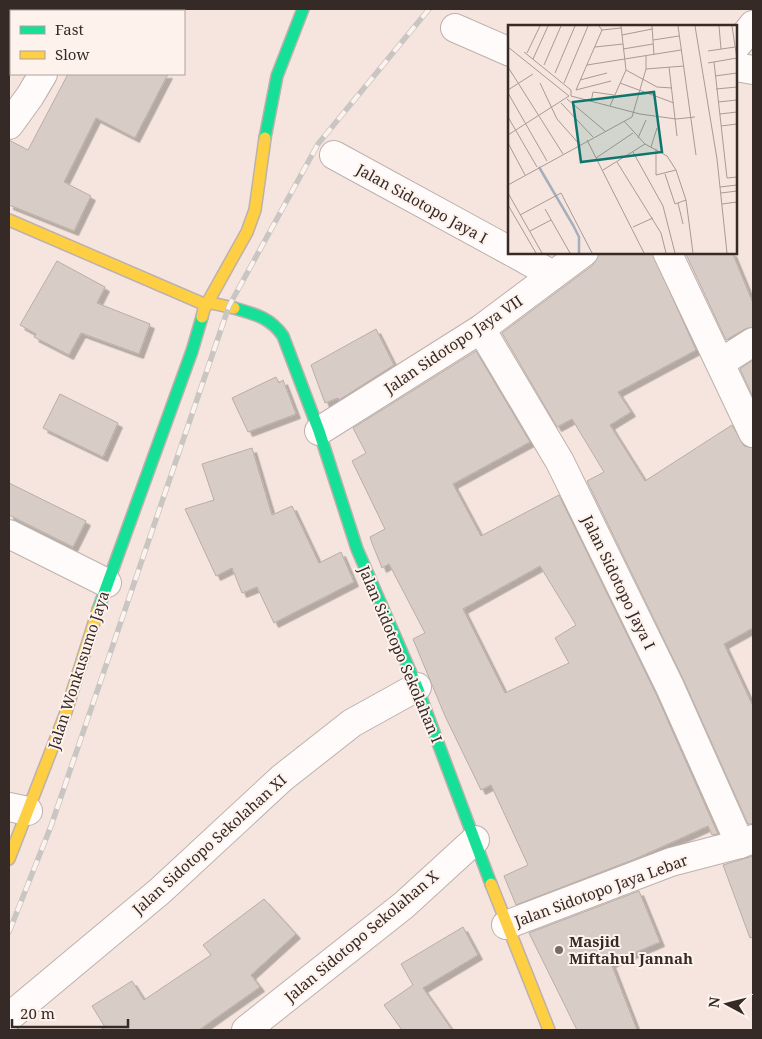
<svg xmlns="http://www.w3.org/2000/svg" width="762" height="1039" font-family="'Noto Serif',serif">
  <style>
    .building { fill: #d8ccc7; stroke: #b9ada8; fill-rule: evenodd; filter: url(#shadow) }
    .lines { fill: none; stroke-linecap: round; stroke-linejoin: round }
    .street-casing { stroke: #bdb1ac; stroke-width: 30 }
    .fast-casing { stroke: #bdb1ac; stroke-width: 14 }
    .slow-casing { stroke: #bdb1ac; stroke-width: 14 }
    .street { stroke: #fefbfa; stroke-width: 28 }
    .fast { stroke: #16e098; stroke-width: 11 }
    .slow { stroke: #ffcf43; stroke-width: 11 }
    .rail-casing { stroke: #c9c5c3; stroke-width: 5.5 }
    .rail { stroke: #fef2ed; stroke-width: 4; stroke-dasharray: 11; stroke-linecap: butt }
    .poi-dot { fill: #786b66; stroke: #fef2ed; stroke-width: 2 }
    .labels { text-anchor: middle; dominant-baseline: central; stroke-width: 4; stroke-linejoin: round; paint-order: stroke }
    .street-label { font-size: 15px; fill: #352a26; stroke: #fef2ed }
    .poi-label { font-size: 15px; font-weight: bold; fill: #352a26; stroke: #fef2ed; text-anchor: start }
    .inset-river { fill: none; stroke: #a4aebc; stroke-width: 2.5 }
    .inset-road { fill: none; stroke: #a89a94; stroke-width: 1 }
    .view { fill: #0f766e; fill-opacity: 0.15; stroke: #0f766e; stroke-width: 2.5 }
    .inset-edge { fill: none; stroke: #352a26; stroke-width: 2.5 }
  </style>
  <defs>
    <filter id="shadow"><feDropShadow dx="4.5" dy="4.5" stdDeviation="0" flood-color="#0004"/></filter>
  </defs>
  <rect width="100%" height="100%" fill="#f5e5de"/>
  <g class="building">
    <polygon points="68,74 168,74 135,138 96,118 64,182 91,196 74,231 9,205 9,140 28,150"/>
    <polygon points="599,252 652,252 696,350 618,392 631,412 610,425 645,481 732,425 744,446 753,448 753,628 724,644 753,706 753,824 748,824 684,681 587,481 604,472 572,419 557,427 502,333 593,265"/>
    <polygon points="685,252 732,252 753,303 753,327 745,329 726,340"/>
    <polygon points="57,261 105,287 97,303 150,324 139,354 81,333 69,355 34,337 36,334 20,325"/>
    <polygon points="376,329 394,365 339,400 338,398 325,403 311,365"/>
    <path d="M476,351L530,442L453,484L481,536L559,495L656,694L718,834L712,835L708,826L635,859L516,905L504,876L528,865L491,785L481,790L445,716L413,639L425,633L389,564L382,568L372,543L370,537L385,529L352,461L366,453L353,428ZM540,566L576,625L555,638L569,663L505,693L463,609Z"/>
    <polygon points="753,360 753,397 740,369"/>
    <polygon points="276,377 279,383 283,380 296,414 248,432 232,398"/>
    <polygon points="60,394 118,423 103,457 43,428"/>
    <polygon points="252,448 272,515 292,506 319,563 341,552 354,582 274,623 257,587 242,593 232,568 216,576 185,509 214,500 202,464"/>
    <polygon points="9,483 86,521 73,547 9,515"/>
    <polygon points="753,856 753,937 750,938 723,865"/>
    <polygon points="639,891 660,942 611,963 637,1030 577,1030 529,933"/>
    <polygon points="264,899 296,934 251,975 260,987 199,1030 100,1030 105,1027 92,1006 132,981 144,1000 211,955 203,945"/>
    <polygon points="463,927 478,955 423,988 452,1030 402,1030 384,1005 413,985 401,964"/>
  </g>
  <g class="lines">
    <g class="street-casing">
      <g id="street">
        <polyline points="77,11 79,9"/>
        <polyline points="455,28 510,52"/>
        <polyline points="736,46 753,25"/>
        <polyline points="736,67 753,70"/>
        <polyline points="9,125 30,96 43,74"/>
        <polyline points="334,155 510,251"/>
        <polyline points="512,252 553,275"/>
        <polyline points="667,252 753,433"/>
        <polyline points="481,329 560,462 670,687 740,844"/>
        <polyline points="720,363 753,342"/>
        <polyline points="319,431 481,329 584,252"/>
        <polyline points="9,534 107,583"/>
        <polyline points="9,807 28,811"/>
        <polyline points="506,925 671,862 740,844 753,839"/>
        <polyline points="9,1017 160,891 282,778 352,723 417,687"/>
        <polyline points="246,1030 404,905 475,840"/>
      </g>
    </g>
    <g class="fast-casing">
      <g id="fast">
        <polyline points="265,138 277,76 303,9"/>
        <path d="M234,308C255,314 271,318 283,336L319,431L357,549L417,687L491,884"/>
        <polyline points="98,610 192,351 202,317"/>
      </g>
    </g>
    <g class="slow-casing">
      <g id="slow">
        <polyline points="9,220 206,305 211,303 234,308"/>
        <polyline points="202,317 204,309 247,232 255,210 265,138"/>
        <polyline points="9,859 65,715 98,610"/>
        <polyline points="491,884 549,1030"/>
      </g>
    </g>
    <use href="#street" class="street"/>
    <use href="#fast" class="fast"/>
    <use href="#slow" class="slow"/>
    <g class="rail-casing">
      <polyline id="rail" points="9,932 51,826 229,306 318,144 429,9"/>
    </g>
    <use href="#rail" class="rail"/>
  </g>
  <circle class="poi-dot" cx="559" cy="950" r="5"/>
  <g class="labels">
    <g class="street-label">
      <text transform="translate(422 203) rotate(29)">Jalan Sidotopo Jaya I</text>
      <text transform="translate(453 344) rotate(-34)">Jalan Sidotopo Jaya VII</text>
      <text transform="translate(619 582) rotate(64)">Jalan Sidotopo Jaya I</text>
      <text transform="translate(401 654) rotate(67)">Jalan Sidotopo Sekolahan I</text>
      <text transform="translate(78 670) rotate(-72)">Jalan Wonkusumo Jaya</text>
      <text transform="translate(209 844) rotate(-42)">Jalan Sidotopo Sekolahan XI</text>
      <text transform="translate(601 890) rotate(-20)">Jalan Sidotopo Jaya Lebar</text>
      <text transform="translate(361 936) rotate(-40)">Jalan Sidotopo Sekolahan X</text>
    </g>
    <g class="poi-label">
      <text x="569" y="941">Masjid<tspan x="569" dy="17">Miftahul Jannah</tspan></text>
    </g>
  </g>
  <g transform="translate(508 25)">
    <rect width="229" height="229" fill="#f5e5de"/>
    <path class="inset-river" d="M31,142L65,200L71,212V228"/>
    <path class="inset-road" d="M91,1L94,5L68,65L103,56M144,1L146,30M170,1L188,130M187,1L209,134L219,228M211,1L213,24M224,1L229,34M94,5L113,3M114,10L144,4M145,15L171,11M0,22L61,71L0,110M87,22L115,19M115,24L145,19M200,26L227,22M16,27L63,65M19,28L32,1M25,34L40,1M206,37L219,153L229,152M200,38L229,33M36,40L53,1M79,40L173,25M0,42L55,129M161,42L169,111M138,44L176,41M118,45L149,62L164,63M47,48L67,1M207,51L229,48M72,55L99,48M32,58L49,94L72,120M56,58L80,1M112,58L166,78M208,64L229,62M0,65L25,49M63,65V71L132,89L168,94L187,92M0,68L39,136M59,74L97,106M83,77L85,67L106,70M210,77L229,75M53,78L85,112M102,81L118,45L113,1M212,89L229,87M0,92L29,142M116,96L137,119L159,131L168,145L178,175L185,228M213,101L229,99M130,113L138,95M79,115L136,228M0,118L17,150M143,122L149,103M148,124V150L168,145M125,127L155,181L167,228M88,133L125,108M109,137L153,208L158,228M95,145L137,119M157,149L167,179L178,175M0,160L124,92L138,44V31M212,162L229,160M0,168L34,228M213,168L229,166M170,178L175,199M214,179L229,177M0,180L28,228M37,184L62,228M12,190L53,168L84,228M125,202L145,193M22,206L43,195"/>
    <path class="view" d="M146,67L154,127L73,137L65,77Z"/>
    <rect width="229" height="229" class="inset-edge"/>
  </g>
  <rect width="762" height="1039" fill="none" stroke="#352a26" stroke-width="20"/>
  <rect x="10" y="10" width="175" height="65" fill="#fef2ed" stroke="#aea29d"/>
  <rect x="20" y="26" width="25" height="8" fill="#16e098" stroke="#aea29d"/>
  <text x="55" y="35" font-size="15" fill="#352a26">Fast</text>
  <rect x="20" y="51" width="25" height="8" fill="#ffcf43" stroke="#aea29d"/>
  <text x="55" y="60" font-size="15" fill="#352a26">Slow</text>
  <g transform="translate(727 1004) rotate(277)" stroke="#fef2ed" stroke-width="4" paint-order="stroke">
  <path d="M0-4L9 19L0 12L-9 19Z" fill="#352a26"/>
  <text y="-8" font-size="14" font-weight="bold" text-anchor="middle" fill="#352a26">N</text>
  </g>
  <path d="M12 1019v8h116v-8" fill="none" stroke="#352a26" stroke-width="2.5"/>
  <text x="20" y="1019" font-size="15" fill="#352a26" stroke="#fef2ed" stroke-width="4" paint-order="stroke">20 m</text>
</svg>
